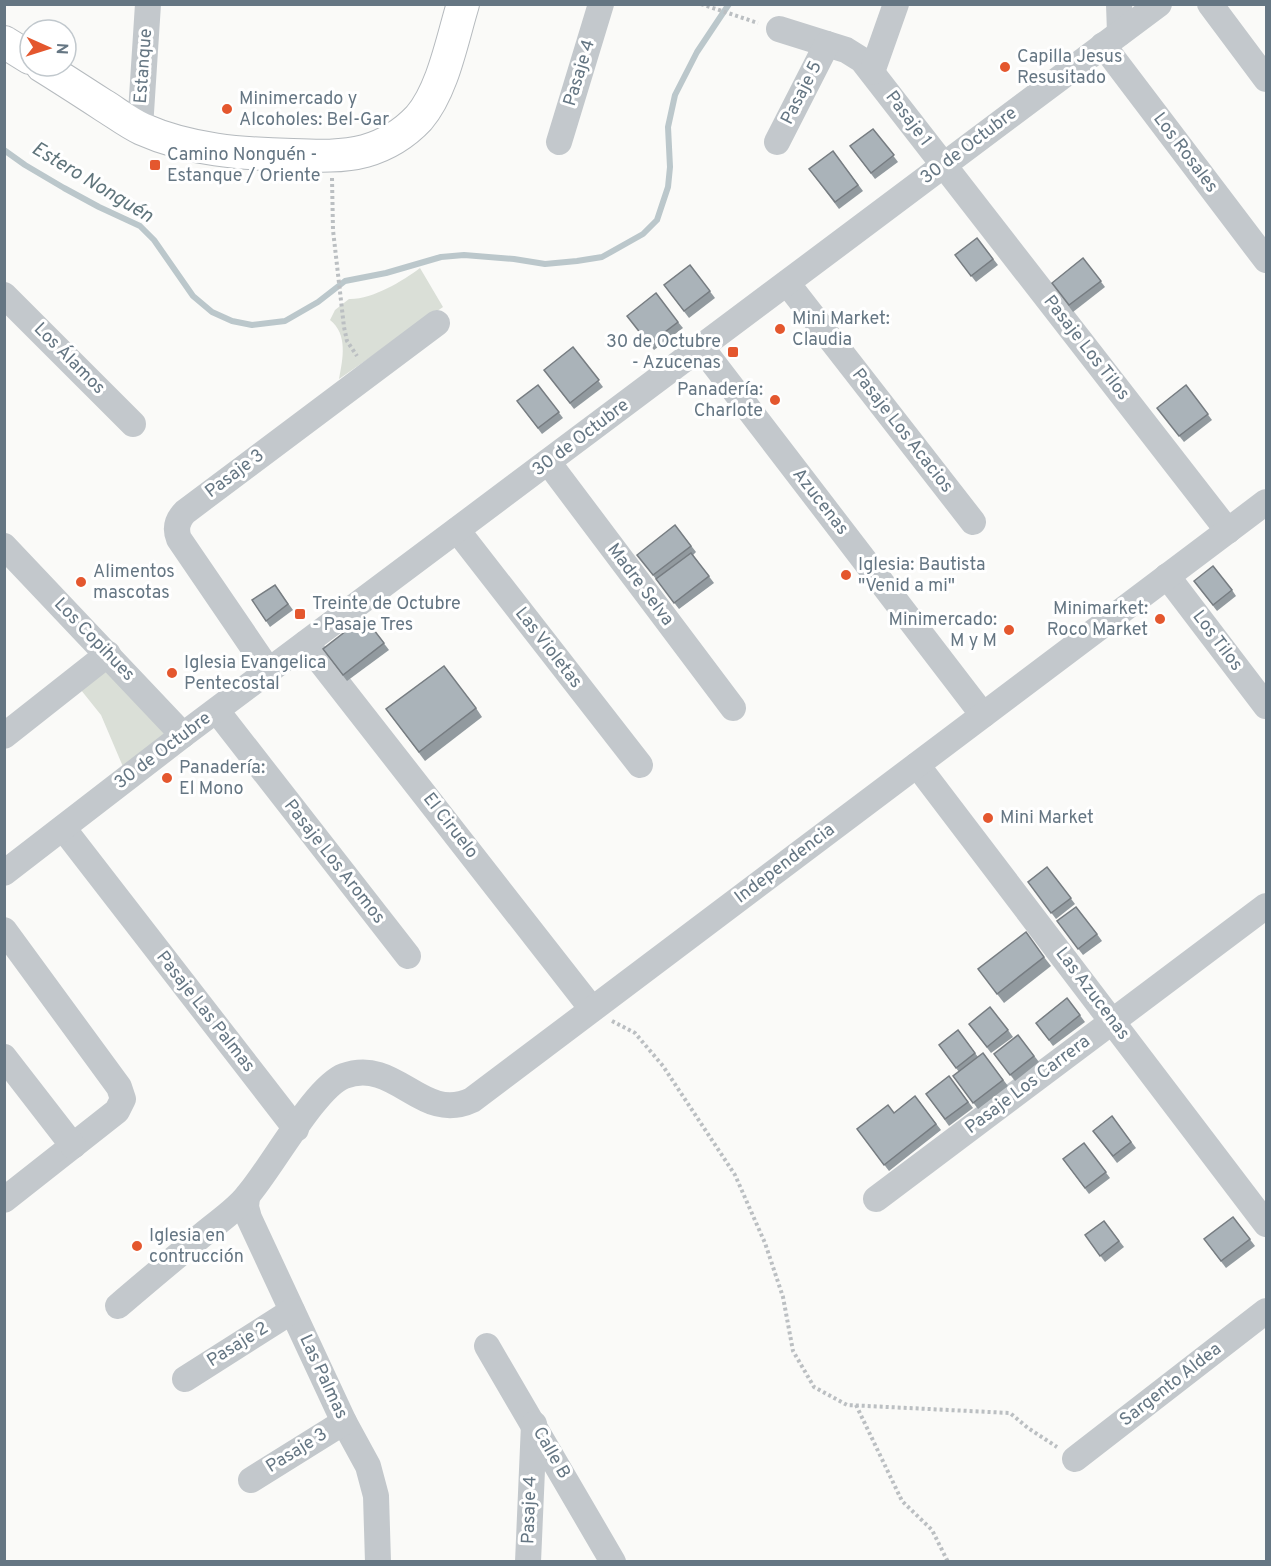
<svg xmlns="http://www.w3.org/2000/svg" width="1271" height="1566" font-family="Overpass,sans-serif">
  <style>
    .green { fill: #dadfd7 }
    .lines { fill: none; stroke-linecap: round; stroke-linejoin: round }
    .stream { stroke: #bbc7cb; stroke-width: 6 }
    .major-casing { stroke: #b5babe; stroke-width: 34 }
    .path { stroke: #bbbfc2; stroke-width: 4; stroke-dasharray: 3 3; stroke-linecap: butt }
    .minor { stroke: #c3c8cc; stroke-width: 26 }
    .major { stroke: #fff; stroke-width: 32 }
    .wall { fill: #929a9f }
    .building { fill: #aab3b9; stroke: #777d82; stroke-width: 1.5 }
    .poi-dot { fill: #e4572e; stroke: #fff; stroke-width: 2 }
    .labels { text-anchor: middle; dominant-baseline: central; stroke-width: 6; stroke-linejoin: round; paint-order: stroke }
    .poi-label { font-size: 18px; fill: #657683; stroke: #fff; text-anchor: start }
    .street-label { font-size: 18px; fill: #657683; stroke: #fff }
    .water-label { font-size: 20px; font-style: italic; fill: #60757c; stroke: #fff }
  </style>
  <rect width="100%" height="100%" fill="#fafaf8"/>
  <g class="green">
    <path d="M420,268L443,307L339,379C343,359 348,334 330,320L335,310L349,299C371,300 403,281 420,268Z"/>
    <polygon points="108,661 179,734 124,769 101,715 81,690"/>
  </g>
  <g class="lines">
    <polyline class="stream" points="4,150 25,165 64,188 99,207 140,226 154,240 193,296 212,312 232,321 252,325 285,321 318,302 345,281 386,273 441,257 464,255 514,259 545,264 577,261 602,257 643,234 657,220 668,187 670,167 668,127 675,95 697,52 729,4"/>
    <g class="major-casing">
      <g id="major">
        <polyline points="4,42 30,58"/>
        <path d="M42,66C63,79 83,92 103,105C116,113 129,123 142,129C189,150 242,154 293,155C317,156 343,157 365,151C386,145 404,134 419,118C443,90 452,40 463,4"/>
      </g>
    </g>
    <g class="path">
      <polyline points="701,4 758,23"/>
      <polyline points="332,178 333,230 344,327 347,341 357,356"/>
      <polyline points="612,1021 635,1033 663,1066 735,1175 765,1243 783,1297 793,1351 814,1387 847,1405 1010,1413 1028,1428 1057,1447"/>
      <polyline points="856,1405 902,1501 932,1530 948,1562"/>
    </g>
    <g class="minor">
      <polyline points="1119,4 1120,33"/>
      <polyline points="1210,4 1266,79"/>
      <polyline points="779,29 846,50 862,60 1228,531"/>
      <polyline points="1103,45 1266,260"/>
      <polyline points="872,72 896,4"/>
      <polyline points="140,128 148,4"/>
      <polyline points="559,142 601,4"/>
      <polyline points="777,142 827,44"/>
      <polyline points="787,283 973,522"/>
      <polyline points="4,295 133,424"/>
      <polyline points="701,347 983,715"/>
      <polyline points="548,462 733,708"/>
      <polyline points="457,530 640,765"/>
      <polyline points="4,546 183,735"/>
      <polyline points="1167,576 1266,706"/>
      <polyline points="306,643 592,1009"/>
      <path d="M269,671L179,539C175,529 177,520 185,512L437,323"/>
      <polyline points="217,711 408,956"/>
      <polyline points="4,736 108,654"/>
      <polyline points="917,765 1266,1224"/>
      <polyline points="63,828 296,1129"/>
      <polyline points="4,873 183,735 1159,4"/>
      <polyline points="4,930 119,1087 123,1099 117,1111 4,1200"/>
      <polyline points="4,1057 73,1146"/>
      <polyline points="247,1197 246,1207 249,1218 344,1422 368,1466 376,1496 378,1562"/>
      <polyline points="876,1199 1266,906"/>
      <path d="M118,1306C147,1281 176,1257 206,1232C219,1221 236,1210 247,1196C271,1169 315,1087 344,1076C397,1057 421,1124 472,1100L1266,502"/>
      <polyline points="487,1346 613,1562"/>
      <polyline points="185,1379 292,1311"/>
      <polyline points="1075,1459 1266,1311"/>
      <polyline points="251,1480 344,1422"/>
      <polyline points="528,1562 534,1424"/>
    </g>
    <use href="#major" class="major"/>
  </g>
  <g class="wall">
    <polygon points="873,129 898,162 875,179 850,146"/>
    <polygon points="833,151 863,191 839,209 809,169"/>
    <polygon points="977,238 998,265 976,282 955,255"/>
    <polygon points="1083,258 1105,287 1073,312 1052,283"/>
    <polygon points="690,265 715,298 689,318 664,285"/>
    <polygon points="627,316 678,322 683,328 654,350"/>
    <polygon points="573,347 603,387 574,409 544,370"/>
    <polygon points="538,385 563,418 542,434 517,401"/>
    <polygon points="1186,385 1212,420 1184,442 1157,408"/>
    <polygon points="675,525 696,552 693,555 714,583 679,609 642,561"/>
    <polygon points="1194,581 1232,590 1236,596 1217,611"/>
    <polygon points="275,585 293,610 270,627 252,600"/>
    <polygon points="364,617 389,650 347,681 323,649"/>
    <polygon points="476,708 482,717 425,761 386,709"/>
    <polygon points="1047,867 1075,904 1056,919 1028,882"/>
    <polygon points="1057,921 1097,934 1102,941 1083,955"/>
    <polygon points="1044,957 1051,966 1004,1003 978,969"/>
    <polygon points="1067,998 1085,1022 1053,1046 1036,1023"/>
    <polygon points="969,1024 1008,1030 1013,1037 991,1053"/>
    <polygon points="958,1030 978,1057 983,1053 1008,1086 978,1109 953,1076 959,1072 939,1045"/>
    <polygon points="1018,1035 1039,1062 1015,1081 994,1054"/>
    <polygon points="949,1076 973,1108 949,1126 926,1094"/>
    <polygon points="915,1096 941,1130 889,1171 857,1129 894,1113"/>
    <polygon points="1112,1116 1136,1148 1117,1163 1093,1131"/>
    <polygon points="1084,1143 1110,1178 1089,1194 1063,1159"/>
    <polygon points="1233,1217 1255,1246 1226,1268 1204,1239"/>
    <polygon points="1104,1221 1124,1247 1105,1262 1085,1235"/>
  </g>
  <g class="building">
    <polygon points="873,129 894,155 871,173 850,146"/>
    <polygon points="833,151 858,185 835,202 809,169"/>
    <polygon points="977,238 993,259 971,276 955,255"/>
    <polygon points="1083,258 1101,281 1069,305 1052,283"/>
    <polygon points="690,265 710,291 684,311 664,285"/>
    <polygon points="656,293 678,322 649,344 627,316"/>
    <polygon points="573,347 599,380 570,403 544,370"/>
    <polygon points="538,385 559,412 538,428 517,401"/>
    <polygon points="1186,385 1208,414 1179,436 1157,408"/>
    <polygon points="675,525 691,546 653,575 637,555"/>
    <polygon points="691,553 709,576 674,603 656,579"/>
    <polygon points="1213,566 1232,590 1213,605 1194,581"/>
    <polygon points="275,585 288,604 266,621 252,600"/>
    <polygon points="364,617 384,643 343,675 323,649"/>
    <polygon points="444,666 476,708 419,752 386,709"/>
    <polygon points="1047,867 1071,898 1051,913 1028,882"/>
    <polygon points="1076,907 1097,934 1078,949 1057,921"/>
    <polygon points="1026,932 1044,957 997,994 978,969"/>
    <polygon points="1067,998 1080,1015 1049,1040 1036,1023"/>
    <polygon points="990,1007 1008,1030 987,1047 969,1024"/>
    <polygon points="958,1030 975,1053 956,1068 939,1045"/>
    <polygon points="1018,1035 1034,1056 1010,1075 994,1054"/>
    <polygon points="983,1053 1003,1080 973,1103 953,1076"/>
    <polygon points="949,1076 968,1102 945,1119 926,1094"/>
    <polygon points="915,1096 936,1124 884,1165 857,1129 888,1105 894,1113"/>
    <polygon points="1112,1116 1131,1142 1113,1156 1093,1131"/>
    <polygon points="1084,1143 1106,1172 1085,1188 1063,1159"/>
    <polygon points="1233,1217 1250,1239 1221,1261 1204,1239"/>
    <polygon points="1104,1221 1119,1241 1100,1256 1085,1235"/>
  </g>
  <g class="poi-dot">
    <circle cx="1005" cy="67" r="6"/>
    <circle cx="227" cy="109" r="6"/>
    <rect x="149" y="159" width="12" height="12" rx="3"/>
    <circle cx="780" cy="329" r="6"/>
    <rect x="727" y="346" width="12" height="12" rx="3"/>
    <circle cx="775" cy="400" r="6"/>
    <circle cx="846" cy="575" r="6"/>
    <circle cx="81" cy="582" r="6"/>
    <rect x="294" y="608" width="12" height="12" rx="3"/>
    <circle cx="1160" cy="619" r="6"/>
    <circle cx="1009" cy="630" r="6"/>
    <circle cx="172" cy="673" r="6"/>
    <circle cx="167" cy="778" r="6"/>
    <circle cx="988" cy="818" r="6"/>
    <circle cx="137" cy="1246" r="6"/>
  </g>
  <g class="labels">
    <g class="poi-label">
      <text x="1017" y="57">Capilla Jesus<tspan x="1017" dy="21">Resusitado</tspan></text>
      <text x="239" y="99">Minimercado y<tspan x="239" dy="21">Alcoholes: Bel-Gar</tspan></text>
      <text x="167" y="155">Camino Nonguén -<tspan x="167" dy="21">Estanque / Oriente</tspan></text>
      <text x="792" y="319">Mini Market:<tspan x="792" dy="21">Claudia</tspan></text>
      <text x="721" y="342" text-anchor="end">30 de Octubre<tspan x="721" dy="21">- Azucenas</tspan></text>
      <text x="763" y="390" text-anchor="end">Panadería:<tspan x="763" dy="21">Charlote</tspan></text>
      <text x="858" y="565">Iglesia: Bautista<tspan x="858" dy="21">"Venid a mi"</tspan></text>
      <text x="93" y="572">Alimentos<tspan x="93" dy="21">mascotas</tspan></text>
      <text x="312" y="604">Treinte de Octubre<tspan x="312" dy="21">- Pasaje Tres</tspan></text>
      <text x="1148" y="609" text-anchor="end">Minimarket:<tspan x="1148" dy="21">Roco Market</tspan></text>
      <text x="997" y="620" text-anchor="end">Minimercado:<tspan x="997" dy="21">M y M</tspan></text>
      <text x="184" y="663">Iglesia Evangelica<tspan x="184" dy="21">Pentecostal</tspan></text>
      <text x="179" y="768">Panadería:<tspan x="179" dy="21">El Mono</tspan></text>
      <text x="1000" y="818">Mini Market</text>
      <text x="149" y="1236">Iglesia en<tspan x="149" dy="21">contrucción</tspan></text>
    </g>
    <g class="street-label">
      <text transform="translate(144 66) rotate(-86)">Estanque</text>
      <text transform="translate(580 73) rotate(-73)">Pasaje 4</text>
      <text transform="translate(802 93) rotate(-63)">Pasaje 5</text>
      <text transform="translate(908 119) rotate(53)">Pasaje 1</text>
      <text transform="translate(969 146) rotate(-37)">30 de Octubre</text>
      <text transform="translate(1185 153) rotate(53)">Los Rosales</text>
      <text transform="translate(1086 348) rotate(52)">Pasaje Los Tilos</text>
      <text transform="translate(69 359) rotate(45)">Los Álamos</text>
      <text transform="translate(902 431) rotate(52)">Pasaje Los Acacios</text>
      <text transform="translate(581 438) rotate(-37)">30 de Octubre</text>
      <text transform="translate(235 474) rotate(-37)">Pasaje 3</text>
      <text transform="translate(820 502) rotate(52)">Azucenas</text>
      <text transform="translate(640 585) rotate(53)">Madre Selva</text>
      <text transform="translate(94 640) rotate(46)">Los Copihues</text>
      <text transform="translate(1217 641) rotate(53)">Los Tilos</text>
      <text transform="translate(548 648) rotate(52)">Las Violetas</text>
      <text transform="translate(163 751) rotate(-37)">30 de Octubre</text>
      <text transform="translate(450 826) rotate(52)">El Ciruelo</text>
      <text transform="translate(334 862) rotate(52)">Pasaje Los Aromos</text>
      <text transform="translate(785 864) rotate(-37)">Independencia</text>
      <text transform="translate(1092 994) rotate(53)">Las Azucenas</text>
      <text transform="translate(205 1012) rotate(52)">Pasaje Las Palmas</text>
      <text transform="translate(1028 1085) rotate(-37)">Pasaje Los Carrera</text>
      <text transform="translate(238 1345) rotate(-32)">Pasaje 2</text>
      <text transform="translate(323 1377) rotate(65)">Las Palmas</text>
      <text transform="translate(1171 1385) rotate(-38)">Sargento Aldea</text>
      <text transform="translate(297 1451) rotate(-32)">Pasaje 3</text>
      <text transform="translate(551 1453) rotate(60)">Calle B</text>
      <text transform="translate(530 1510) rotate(-88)">Pasaje 4</text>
    </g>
    <g class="water-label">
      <text transform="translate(92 183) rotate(31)">Estero Nonguén</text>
    </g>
  </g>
  <rect width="1271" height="1566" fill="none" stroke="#657683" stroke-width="12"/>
  <g transform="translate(48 48) rotate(93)"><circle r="28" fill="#ffffff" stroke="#c1c8cd" stroke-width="1.5"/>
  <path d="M0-4.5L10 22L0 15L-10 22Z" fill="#e4572e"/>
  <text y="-9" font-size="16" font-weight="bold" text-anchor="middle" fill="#657683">N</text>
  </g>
</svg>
